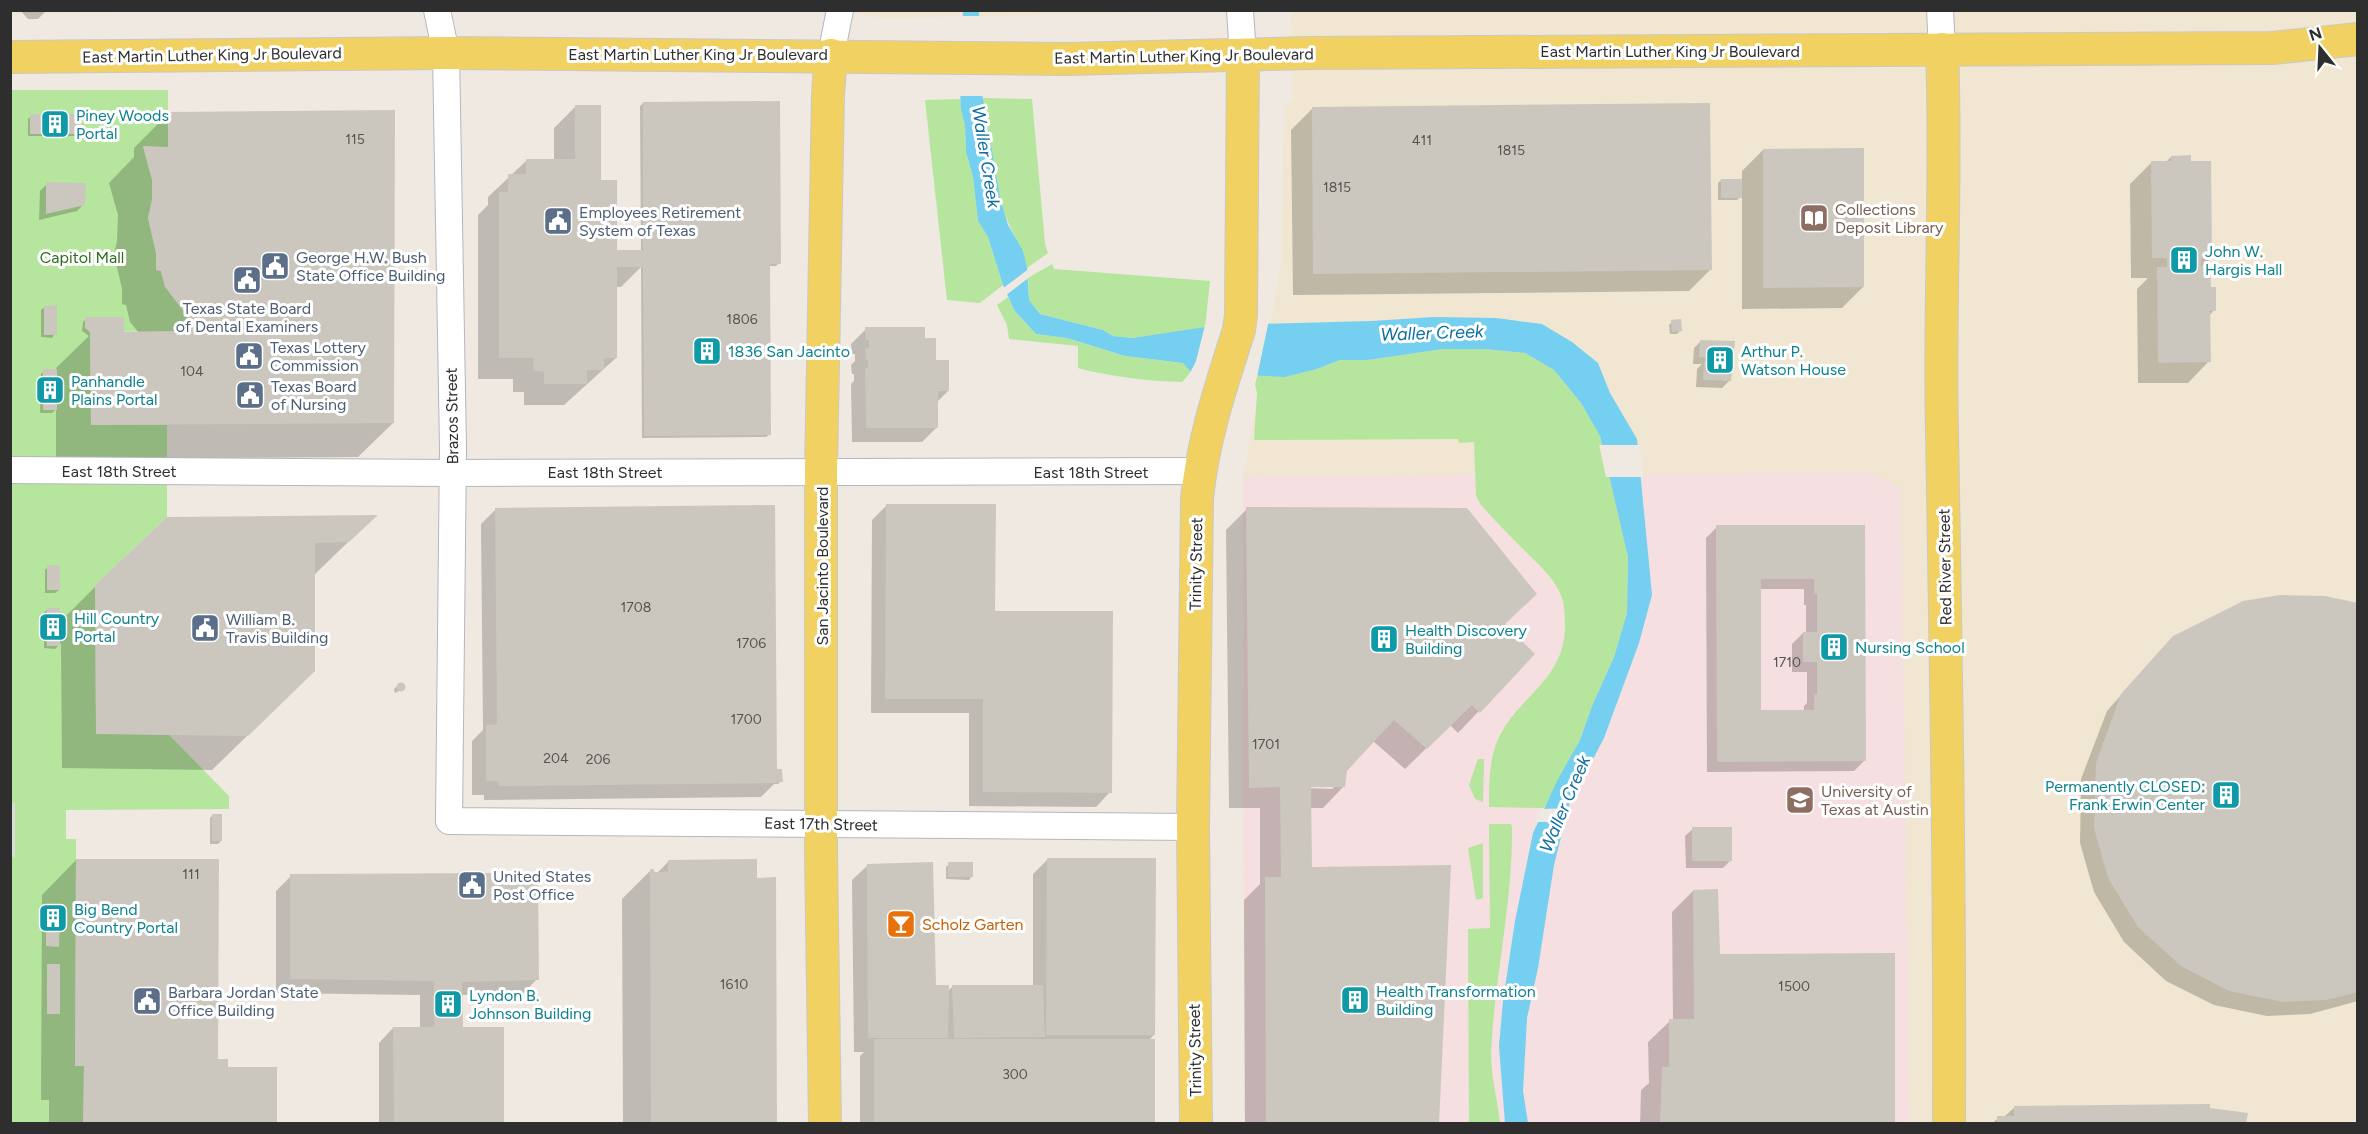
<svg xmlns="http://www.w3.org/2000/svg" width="2368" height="1134" font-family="Figtree,sans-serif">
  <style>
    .education { fill: #f0e6d1 }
    .medical { fill: #f5dfe0 }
    .green { fill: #b6e59e }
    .plaza { fill: #dfdcd8 }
    .water { fill: #75cff0 }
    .pier { fill: #efe9e1 }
    .shadow { fill: #0003; fill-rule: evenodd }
    .building { fill: #cbc7bf; fill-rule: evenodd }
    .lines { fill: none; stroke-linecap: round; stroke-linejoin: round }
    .minor-casing { stroke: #b4b7c1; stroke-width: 28 }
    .major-casing { stroke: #c9c9c9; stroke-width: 34 }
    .minor { stroke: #fff; stroke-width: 26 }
    .major { stroke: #f2d163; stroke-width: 32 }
    .labels { text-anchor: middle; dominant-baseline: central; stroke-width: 6; stroke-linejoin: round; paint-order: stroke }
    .number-label { font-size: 14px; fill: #555452 }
    .street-label { font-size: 16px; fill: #2e2e2e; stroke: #fff }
    .culture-label { font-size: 16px; fill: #0d838f; stroke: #fff; text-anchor: start }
    .education-label { font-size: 16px; fill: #785e54; stroke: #fff; text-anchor: start }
    .service-label { font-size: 16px; fill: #4e5e75; stroke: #fff; text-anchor: start }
    .park-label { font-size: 16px; fill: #2c6e1b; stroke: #fff }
    .food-label { font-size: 16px; fill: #c56008; stroke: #fff; text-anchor: start }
    .water-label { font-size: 18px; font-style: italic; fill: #0d6fa3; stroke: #fff }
  </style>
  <rect width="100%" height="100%" fill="#efe9e1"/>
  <g class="education">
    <polygon points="11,10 209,10 209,11 11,14"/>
    <polygon points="832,11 1223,11 885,18"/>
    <polygon points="1291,11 2357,11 2357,1123 1244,1124 1243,477 1281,265 1284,106 1293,101"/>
  </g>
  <polygon class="medical" points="1869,472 1901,489 1909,1123 1244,1123 1243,477"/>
  <g class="green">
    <path d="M11,90H168V147H143L152,180L153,195L148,218L156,253V270L161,271C165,299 190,308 192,331L90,332L91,425H167V517L95,585L96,733L169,735L229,796V809L66,810V839H76L75,1065L84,1066L83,1123L11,1124Z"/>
    <path d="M982,98L1032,99L1045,244L1048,253L1027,268C1020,243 1006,223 1000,199C992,166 988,131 982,98Z"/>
    <polygon points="960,99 965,125 966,152 973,177 978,221 988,237 1003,285 980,303 947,300 925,100"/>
    <polygon points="1052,264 1054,269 1210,281 1205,328 1132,338 1113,336 1103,330 1040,314 1029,300 1028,278"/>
    <path d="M1008,297L1014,310L1036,334L1067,338L1125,356L1183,363L1191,372L1182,382C1148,381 1111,377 1078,368V346L1009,339L1007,325L997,305Z"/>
    <path d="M1443,349H1484L1525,353L1554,370L1581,403L1600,436L1617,506L1628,557L1627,613L1614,657L1592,706L1580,740L1544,808L1489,807C1489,786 1489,764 1496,744C1514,697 1566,682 1565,624C1565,612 1564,599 1558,589C1550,574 1537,563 1525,551C1510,536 1495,521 1481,505L1476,496L1474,442L1459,443L1458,439L1254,440L1257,393L1255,384L1258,374L1285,377L1317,369L1340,360H1368Z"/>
    <polygon points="1478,759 1484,759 1483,802 1475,799 1469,785"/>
    <path d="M1489,824H1511L1512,827C1513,904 1494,978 1491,1055C1491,1078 1498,1101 1500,1123H1469L1468,929L1490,928Z"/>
    <polygon points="1483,843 1483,898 1476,900 1468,848"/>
  </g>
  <rect class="plaza" x="11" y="803" width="4" height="54"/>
  <polygon class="water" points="963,11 979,11 980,82 1000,198 1008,225 1023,251 1027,268 1029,300 1040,314 1103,330 1113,336 1132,338 1219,325 1372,321 1434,317 1496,318 1542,324 1572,342 1598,363 1610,393 1637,439 1652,595 1639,643 1604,738 1569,805 1554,865 1538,968 1527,1018 1523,1091 1528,1123 1505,1123 1499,1046 1503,1001 1515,921 1533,833 1557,781 1580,740 1592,706 1614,657 1627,613 1628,557 1600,436 1581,403 1554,370 1525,353 1484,349 1443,349 1368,360 1340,360 1317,369 1285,377 1191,372 1183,363 1125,356 1067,338 1036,334 1014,310 1003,285 988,237 978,221 973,177 966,152 965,125 961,109 959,76"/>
  <g class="pier">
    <polygon points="960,16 982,16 981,51 985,96 957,96 955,44 959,33"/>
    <polygon points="1030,268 1031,276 1005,296 1002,289"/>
    <polygon points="1269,320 1257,377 1189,375 1196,361 1205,325 1219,322"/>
    <polygon points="1599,445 1640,445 1643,477 1606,477"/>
    <polygon points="1572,808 1568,822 1534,822 1541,809"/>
  </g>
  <g class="shadow">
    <polygon points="20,10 47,10 38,19 28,19"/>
    <polygon points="643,103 779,263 776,266 769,266 770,434 766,437 642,438 641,267 621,287 616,287 616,358 564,405 524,405 524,392 513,392 513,379 478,379 478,215 488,205 488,197 526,161 554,160 554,128 575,107 599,182 615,252 641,252 640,106"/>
    <polygon points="1312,109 1710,270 1689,291 1293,295 1291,130"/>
    <polygon points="169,113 393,423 358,457 56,459 56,409 52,413 40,413 41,374 44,371 56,371 56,368 89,336 82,331 83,322 86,319 122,333 139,333 130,322 126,305 122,304 122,289 114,254 117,241 118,215 109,183 134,157 134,148"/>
    <polygon points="31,116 78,133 75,136 28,136 28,119"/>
    <polygon points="1763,150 1863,287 1842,308 1742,309 1742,195 1737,200 1718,200 1718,183 1721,180 1742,180 1742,171"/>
    <polygon points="2171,157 2211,258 2200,269 2209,289 2214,310 2209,316 2209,361 2188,383 2138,383 2137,289 2148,278 2131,278 2130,184 2151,163 2166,162"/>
    <polygon points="47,184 84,204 77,211 39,220 40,191"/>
    <polygon points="45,307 55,334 52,338 41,337 41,310"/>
    <polygon points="1672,322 1680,331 1677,334 1670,334 1669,325"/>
    <polygon points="866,329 924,340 948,391 937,402 937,427 922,442 852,442 851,384 854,381 854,374 852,374 851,365 855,361 855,354 852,354 851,344"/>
    <polygon points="1701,341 1729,381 1722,388 1696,387 1697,369 1702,364 1693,364 1694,348"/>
    <polygon points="887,505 994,612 1110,792 1096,807 969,806 969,713 871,713 872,520"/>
    <polygon points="496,509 775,773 778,770 781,781 778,784 774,784 761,797 484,800 484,795 472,795 472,741 483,730 481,524"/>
    <path d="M1247,509L1503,625L1533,654L1458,733L1450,725L1405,769L1373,741L1346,771L1344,786L1323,808H1310V869L1438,1124H1245L1244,900L1260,884V808H1229L1226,530ZM1304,785L1335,786L1332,789L1304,788Z"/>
    <polygon points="374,517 313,576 278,706 212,770 62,768 61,643 55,649 44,648 44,613 48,609 59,623 96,586"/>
    <path d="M1864,526L1865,760L1854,771L1707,772L1706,538L1717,527ZM1759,589H1804V605H1806V633H1803L1792,644V672H1807V703L1804,706V711L1760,712Z"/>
    <polygon points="48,567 59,590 55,593 45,593 45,570"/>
    <polygon points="2358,605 2358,1001 2310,1014 2267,1016 2214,1005 2166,981 2124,942 2094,892 2080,843 2081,779 2107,711 2158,653"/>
    <polygon points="399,684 402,684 403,689 395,693 394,689"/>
    <polygon points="213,815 221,841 218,844 210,844 210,818"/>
    <polygon points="1693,829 1731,860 1723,868 1686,868 1685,836"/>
    <polygon points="1048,859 1154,1035 1148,1041 1154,1124 860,1124 860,1056 864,1052 854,1052 852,880 867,866 934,986 947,992 953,986 1033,986 1033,874"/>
    <polygon points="76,860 217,1060 275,1124 49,1124 49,1100 41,1100 42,895"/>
    <polygon points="668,862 775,1124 623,1124 622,899 650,871 657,873"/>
    <polygon points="949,864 972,876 969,880 946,879 946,867"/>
    <polygon points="291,876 537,979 523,994 461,995 461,1028 503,1124 379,1124 379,1043 393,1028 420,1029 420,995 276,993 276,891"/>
    <polygon points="1693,891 1718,956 1894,1124 1640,1124 1641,1090 1649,1083 1648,1042 1670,1021 1673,1020 1672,912"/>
    <polygon points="2015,1107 2209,1110 2245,1124 1992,1124 1998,1118 2004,1117"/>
  </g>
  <g class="building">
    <polygon points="780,101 781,264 770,264 771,435 644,436 643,267 617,267 617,358 604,358 604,370 587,370 587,384 544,384 544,372 534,371 533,358 499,358 499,192 508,192 508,174 526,174 526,159 575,159 575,105 601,105 601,180 617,180 617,250 643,250 643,102"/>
    <polygon points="1710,103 1712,270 1313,274 1312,107"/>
    <polygon points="395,110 394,423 91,425 90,332 85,328 85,317 124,317 124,332 192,331 191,324 183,310 165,287 161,271 156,270 156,253 148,218 152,200 152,180 143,146 168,147 168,112"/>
    <rect x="30" y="114" width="50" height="20"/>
    <polygon points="1864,148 1864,287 1763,288 1763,149"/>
    <polygon points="2191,155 2191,161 2211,161 2212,259 2201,259 2201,267 2210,267 2211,287 2216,287 2216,311 2210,311 2211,362 2158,363 2157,267 2167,267 2167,258 2152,258 2151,161 2171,161 2171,156"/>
    <rect x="1721" y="179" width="21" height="19"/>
    <polygon points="46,182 86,183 85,205 46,214"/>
    <polygon points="57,305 57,335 44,335 44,306"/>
    <polygon points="1681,319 1682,331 1672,332 1671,320"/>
    <polygon points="865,327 925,327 925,338 936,338 936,360 949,360 949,391 938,391 938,428 866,428 865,368 868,368 868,360 866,360 865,348 869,348 869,340 866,340"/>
    <polygon points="1700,340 1735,341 1731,381 1703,380 1704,361 1709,361 1709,358 1699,357"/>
    <rect x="43" y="369" width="14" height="41"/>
    <polygon points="886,504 996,504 995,611 1113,611 1112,793 983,792 983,699 885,699"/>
    <polygon points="775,505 777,769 782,769 783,782 778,782 778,774 777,783 499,786 498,781 486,781 486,725 497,724 495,508"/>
    <polygon points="1246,507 1467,508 1537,594 1505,624 1535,654 1480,713 1472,705 1427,749 1394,720 1347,771 1345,787 1311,787 1312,867 1451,865 1439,1124 1266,1124 1265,877 1281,877 1280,787 1249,788"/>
    <polygon points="378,515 349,542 315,543 315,671 248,736 96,734 95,585 167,517"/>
    <path d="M1716,525H1865L1866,761L1717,762ZM1761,579H1814V594H1817V632H1803V662H1817V694H1814V710H1761Z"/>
    <rect x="47" y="565" width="13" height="25"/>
    <polygon points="2280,595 2325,596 2358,603 2358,992 2326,1000 2283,1002 2229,991 2181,966 2138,927 2108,878 2094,828 2096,763 2121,694 2173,636 2243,601"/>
    <rect x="47" y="608" width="13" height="38"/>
    <circle cx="401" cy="687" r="4.5"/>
    <rect x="212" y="814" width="10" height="27"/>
    <rect x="1692" y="827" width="40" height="34"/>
    <polygon points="1047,858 1156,858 1155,1035 1046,1035"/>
    <polygon points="76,859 219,859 218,1059 228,1059 228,1067 277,1067 277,1124 83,1124 84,1066 75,1066"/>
    <polygon points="757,859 757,878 776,877 777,1124 651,1124 650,869 653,869 655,872 668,872 668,860"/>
    <polygon points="933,862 936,985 949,985 948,1038 868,1038 867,864"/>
    <rect x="948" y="862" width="25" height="15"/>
    <polygon points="538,873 539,980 462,982 463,1027 504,1027 504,1124 394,1124 393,1027 434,1027 434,981 290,979 290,874"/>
    <polygon points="1718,889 1720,954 1895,953 1895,1124 1660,1124 1662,1067 1669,1067 1669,1019 1694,1019 1693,890"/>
    <polygon points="46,908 60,908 59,947 46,946"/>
    <rect x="47" y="964" width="13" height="50"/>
    <polygon points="952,985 1043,985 1045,1037 954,1038"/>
    <rect x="874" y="1039" width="281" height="85"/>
    <polygon points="2210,1104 2210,1108 2248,1113 2246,1124 1997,1124 1997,1116 2014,1116 2014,1106"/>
  </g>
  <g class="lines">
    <g class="minor-casing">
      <g id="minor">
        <polyline points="437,10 446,53 453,448 449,821 1193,827"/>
        <polyline points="1240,10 1243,56"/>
        <polyline points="1940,10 1942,49"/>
        <polyline points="831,55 840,10"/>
        <polyline points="10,470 453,473 1199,471"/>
      </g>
    </g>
    <g class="major-casing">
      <g id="major">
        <path d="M1942,49C1947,177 1939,304 1942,432C1946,663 1950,893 1949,1124"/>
        <polyline points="10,57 446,53 1067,59 1308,53 2272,48 2358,39"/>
        <polyline points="825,1124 821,853 821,471 828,94 831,55"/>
        <path d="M1196,1124L1193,827L1197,498C1203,439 1221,386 1239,330L1241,315L1243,56"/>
      </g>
    </g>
    <use href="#minor" class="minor"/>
    <use href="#major" class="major"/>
  </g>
  <defs>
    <g id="building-square" transform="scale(1.5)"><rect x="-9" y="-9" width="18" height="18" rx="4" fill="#0f9aa8" stroke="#fff"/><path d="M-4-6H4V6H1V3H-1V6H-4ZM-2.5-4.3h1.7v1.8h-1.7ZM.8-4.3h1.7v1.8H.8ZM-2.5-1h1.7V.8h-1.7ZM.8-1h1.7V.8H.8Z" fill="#fff"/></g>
    <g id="library-square" transform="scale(1.5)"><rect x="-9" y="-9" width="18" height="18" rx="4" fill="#8d6e63" stroke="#fff"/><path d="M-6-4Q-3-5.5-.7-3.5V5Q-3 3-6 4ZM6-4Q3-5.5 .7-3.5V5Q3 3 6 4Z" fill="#fff"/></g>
    <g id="civic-square" transform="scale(1.5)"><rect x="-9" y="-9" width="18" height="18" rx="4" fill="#5c6f8a" stroke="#fff"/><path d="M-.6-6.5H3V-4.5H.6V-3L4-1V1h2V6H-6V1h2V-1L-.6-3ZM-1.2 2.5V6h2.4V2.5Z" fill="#fff"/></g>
    <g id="university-square" transform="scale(1.5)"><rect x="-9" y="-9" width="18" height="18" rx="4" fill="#8d6e63" stroke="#fff"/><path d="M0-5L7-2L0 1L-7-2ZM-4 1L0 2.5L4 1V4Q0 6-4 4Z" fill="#fff"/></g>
    <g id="bar-square" transform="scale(1.5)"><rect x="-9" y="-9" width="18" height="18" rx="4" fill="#e8710a" stroke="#fff"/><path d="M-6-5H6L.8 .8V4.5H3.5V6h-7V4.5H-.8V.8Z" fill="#fff"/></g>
  </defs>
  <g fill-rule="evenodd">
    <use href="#building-square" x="55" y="124"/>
    <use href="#library-square" x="1814" y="218"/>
    <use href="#civic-square" x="558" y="221"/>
    <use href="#building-square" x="2184" y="260"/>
    <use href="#civic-square" x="275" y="266"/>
    <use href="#civic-square" x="247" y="280"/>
    <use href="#building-square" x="707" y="351"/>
    <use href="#civic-square" x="249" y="356"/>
    <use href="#building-square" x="1720" y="360"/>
    <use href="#building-square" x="50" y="390"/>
    <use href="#civic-square" x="250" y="395"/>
    <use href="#building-square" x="53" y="627"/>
    <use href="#civic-square" x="205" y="628"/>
    <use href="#building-square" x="1384" y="639"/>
    <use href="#building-square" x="1834" y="647"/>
    <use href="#building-square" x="2226" y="795"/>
    <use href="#university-square" x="1800" y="800"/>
    <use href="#civic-square" x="472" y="885"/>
    <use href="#building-square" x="53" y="918"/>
    <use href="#bar-square" x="901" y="924"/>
    <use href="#building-square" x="1355" y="1000"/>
    <use href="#civic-square" x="147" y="1001"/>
    <use href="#building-square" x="448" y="1004"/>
  </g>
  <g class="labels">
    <g class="number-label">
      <text x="355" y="139">115</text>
      <text x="1422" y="140">411</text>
      <text x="1511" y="150">1815</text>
      <text x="1337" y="187">1815</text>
      <text x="742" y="319">1806</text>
      <text x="192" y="371">104</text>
      <text x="636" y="607">1708</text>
      <text x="751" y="643">1706</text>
      <text x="1787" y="662">1710</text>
      <text x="746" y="719">1700</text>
      <text x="1266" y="744">1701</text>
      <text x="556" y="758">204</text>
      <text x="598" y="759">206</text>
      <text x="191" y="874">111</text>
      <text x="734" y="984">1610</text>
      <text x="1794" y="986">1500</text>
      <text x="1015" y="1074">300</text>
    </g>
    <g class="street-label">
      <text x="1670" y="51">East Martin Luther King Jr Boulevard</text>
      <text x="698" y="54">East Martin Luther King Jr Boulevard</text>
      <text transform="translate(212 55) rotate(-1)">East Martin Luther King Jr Boulevard</text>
      <text transform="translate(1184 56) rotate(-1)">East Martin Luther King Jr Boulevard</text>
      <text transform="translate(452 416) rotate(-91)">Brazos Street</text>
      <text x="119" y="471">East 18th Street</text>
      <text x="605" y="472">East 18th Street</text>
      <text x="1091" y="472">East 18th Street</text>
      <text transform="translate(1196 564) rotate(-89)">Trinity Street</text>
      <text transform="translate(822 566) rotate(-90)">San Jacinto Boulevard</text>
      <text transform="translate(1945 567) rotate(-91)">Red River Street</text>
      <text transform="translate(821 824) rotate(1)">East 17th Street</text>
      <text transform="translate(1195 1050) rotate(-91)">Trinity Street</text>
    </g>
    <g class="culture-label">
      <text x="76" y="115">Piney Woods<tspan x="76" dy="18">Portal</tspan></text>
      <text x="2205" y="251">John W.<tspan x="2205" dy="18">Hargis Hall</tspan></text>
      <text x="728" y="351">1836 San Jacinto</text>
      <text x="1741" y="351">Arthur P.<tspan x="1741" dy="18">Watson House</tspan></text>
      <text x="71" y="381">Panhandle<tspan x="71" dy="18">Plains Portal</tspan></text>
      <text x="74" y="618">Hill Country<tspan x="74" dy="18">Portal</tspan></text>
      <text x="1405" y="630">Health Discovery<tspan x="1405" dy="18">Building</tspan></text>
      <text x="1855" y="647">Nursing School</text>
      <text x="2205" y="786" text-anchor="end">Permanently CLOSED:<tspan x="2205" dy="18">Frank Erwin Center</tspan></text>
      <text x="74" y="909">Big Bend<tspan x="74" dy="18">Country Portal</tspan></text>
      <text x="1376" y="991">Health Transformation<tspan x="1376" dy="18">Building</tspan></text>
      <text x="469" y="995">Lyndon B.<tspan x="469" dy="18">Johnson Building</tspan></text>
    </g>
    <g class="education-label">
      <text x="1835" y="209">Collections<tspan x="1835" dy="18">Deposit Library</tspan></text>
      <text x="1821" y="791">University of<tspan x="1821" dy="18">Texas at Austin</tspan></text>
    </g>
    <g class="service-label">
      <text x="579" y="212">Employees Retirement<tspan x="579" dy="18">System of Texas</tspan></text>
      <text x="296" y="257">George H.W. Bush<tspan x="296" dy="18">State Office Building</tspan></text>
      <text x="247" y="308" text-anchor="middle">Texas State Board<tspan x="247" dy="18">of Dental Examiners</tspan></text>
      <text x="270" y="347">Texas Lottery<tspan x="270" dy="18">Commission</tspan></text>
      <text x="271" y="386">Texas Board<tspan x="271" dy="18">of Nursing</tspan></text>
      <text x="226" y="619">William B.<tspan x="226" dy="18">Travis Building</tspan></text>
      <text x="493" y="876">United States<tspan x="493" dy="18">Post Office</tspan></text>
      <text x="168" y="992">Barbara Jordan State<tspan x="168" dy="18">Office Building</tspan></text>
    </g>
    <g class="park-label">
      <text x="82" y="257">Capitol Mall</text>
    </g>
    <g class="food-label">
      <text x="922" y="924">Scholz Garten</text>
    </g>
    <g class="water-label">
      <text transform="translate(986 157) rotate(81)">Waller Creek</text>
      <text transform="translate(1432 333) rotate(-2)">Waller Creek</text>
      <text transform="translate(1565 804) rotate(-67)">Waller Creek</text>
    </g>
  </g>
  <rect width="2368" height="1134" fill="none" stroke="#2e2e2e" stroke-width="24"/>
  <g transform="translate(2320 48) rotate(342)" stroke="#ffffff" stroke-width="4.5" paint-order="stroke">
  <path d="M0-4.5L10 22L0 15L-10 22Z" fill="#2e2e2e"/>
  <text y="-9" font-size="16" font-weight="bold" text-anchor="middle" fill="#2e2e2e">N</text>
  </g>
</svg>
